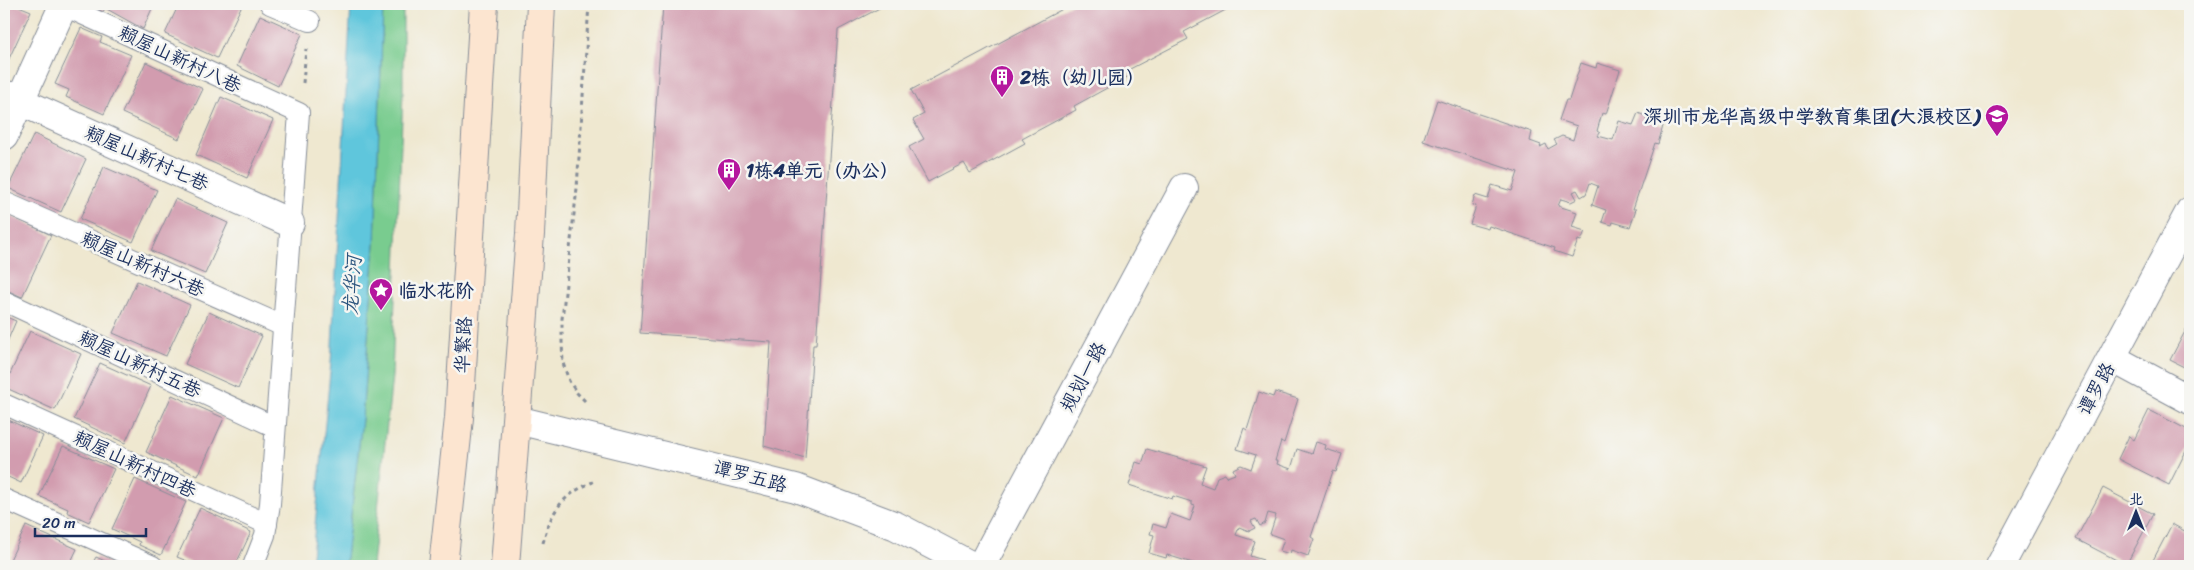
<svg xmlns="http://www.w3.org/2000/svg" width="2194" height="570" font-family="Sriracha,'LXGW WenKai TC',sans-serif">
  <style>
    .green { fill: #79cc8f; stroke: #4a7e76 }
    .water { fill: #5fc6dc; stroke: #3d7a9d }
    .building { fill: #d29caf }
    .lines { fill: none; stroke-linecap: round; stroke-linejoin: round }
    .service-casing { stroke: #858c97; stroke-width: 22 }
    .minor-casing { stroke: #858c97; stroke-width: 30 }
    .tertiary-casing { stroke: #858c97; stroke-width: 30 }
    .secondary-casing { stroke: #858c97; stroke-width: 30 }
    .path { stroke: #858c97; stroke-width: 3; stroke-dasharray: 4 4; stroke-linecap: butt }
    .service { stroke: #fff; stroke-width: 20 }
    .minor { stroke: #fff; stroke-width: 28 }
    .tertiary { stroke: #fff; stroke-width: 28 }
    .secondary { stroke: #fce5d0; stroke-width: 28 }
    .labels { text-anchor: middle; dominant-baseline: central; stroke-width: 5; stroke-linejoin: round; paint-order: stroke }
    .street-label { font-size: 19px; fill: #1b2f5e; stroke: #f6f6f2 }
    .poi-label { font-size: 19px; font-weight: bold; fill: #1b2f5e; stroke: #f6f6f2; text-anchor: start }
    .water-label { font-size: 20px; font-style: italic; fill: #2c557e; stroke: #f6f6f2 }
  </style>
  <rect width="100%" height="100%" fill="#f6f6f2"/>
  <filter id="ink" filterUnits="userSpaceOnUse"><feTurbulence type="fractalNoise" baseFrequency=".02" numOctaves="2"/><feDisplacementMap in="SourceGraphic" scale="10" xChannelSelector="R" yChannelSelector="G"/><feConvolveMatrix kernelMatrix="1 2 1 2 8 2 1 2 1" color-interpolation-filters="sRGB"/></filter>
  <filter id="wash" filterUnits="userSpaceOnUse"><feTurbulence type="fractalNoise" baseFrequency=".0096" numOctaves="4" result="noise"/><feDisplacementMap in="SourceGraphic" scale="20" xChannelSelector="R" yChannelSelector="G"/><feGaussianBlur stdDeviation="1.12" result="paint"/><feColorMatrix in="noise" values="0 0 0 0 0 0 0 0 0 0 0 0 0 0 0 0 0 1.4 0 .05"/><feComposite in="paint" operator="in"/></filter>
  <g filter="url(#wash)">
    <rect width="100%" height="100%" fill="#efe8d0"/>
    <polygon class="green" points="383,4 403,4 403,92 392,376 372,566 345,566 362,419 375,244"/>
    <polygon class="water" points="351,4 383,4 375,244 362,419 345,566 311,566 331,363"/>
    <g id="blocks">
      <g class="building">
        <polygon points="4,4 14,4 31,11 7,63 4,61"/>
        <polygon points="92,4 154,4 143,29 105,8 103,12 91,6"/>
        <polygon points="179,4 234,4 241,7 217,58 165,34"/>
        <polygon points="663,4 887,4 838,30 816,345 813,345 805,458 764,446 771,342 640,333"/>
        <polygon points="1072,4 1237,4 1184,32 1188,39 1126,71 1129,76 1074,106 1076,110 1022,139 1025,143 970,173 964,163 928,182 909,147 924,139 913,120 924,114 911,90"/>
        <polygon points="260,15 302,34 278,86 237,66"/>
        <polygon points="81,28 102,37 100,42 131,55 104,114 66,97 69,90 55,84"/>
        <polygon points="146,62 203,89 179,139 122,113"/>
        <polygon points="1581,63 1596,68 1597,63 1620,70 1606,114 1602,113 1597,131 1600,133 1598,136 1613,140 1619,121 1633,125 1638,113 1648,117 1646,120 1663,126 1658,144 1655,143 1633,209 1636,209 1630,227 1613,222 1612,225 1602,222 1606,210 1592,205 1598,186 1590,183 1586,194 1581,197 1577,190 1573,192 1577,199 1571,202 1561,199 1558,206 1577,212 1572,227 1585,231 1581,241 1578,240 1572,257 1554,251 1555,248 1489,226 1488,229 1470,224 1476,206 1472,205 1475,195 1488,199 1492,185 1512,191 1518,172 1423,141 1437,100 1532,132 1530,141 1541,145 1540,147 1546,144 1548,149 1557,144 1554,140 1562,136 1573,140 1577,126 1559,120 1566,100 1569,100"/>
        <polygon points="221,97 273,120 247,178 196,155"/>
        <polygon points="34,134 86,159 61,212 8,188"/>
        <polygon points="104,167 157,190 133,242 80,219"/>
        <polygon points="175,199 228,223 205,274 151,251"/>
        <polygon points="4,213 51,235 22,297 4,289"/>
        <polygon points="137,281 190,305 166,356 113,333"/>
        <polygon points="209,312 262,336 238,388 185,364"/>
        <polygon points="4,316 16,321 4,349"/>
        <polygon points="2190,322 2190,370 2170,360"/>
        <polygon points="30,331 81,354 55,410 4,387"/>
        <polygon points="100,363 151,386 125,443 74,419"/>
        <polygon points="1259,392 1273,397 1275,392 1298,399 1284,443 1281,441 1275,461 1278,461 1277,464 1291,469 1297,449 1312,454 1316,442 1326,445 1325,449 1342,454 1336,472 1333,471 1311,537 1314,539 1308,556 1291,550 1290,554 1280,551 1284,539 1270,534 1276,515 1268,513 1265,523 1260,526 1256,519 1251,521 1255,528 1249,531 1239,527 1236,535 1255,541 1250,556 1263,560 1261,566 1202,566 1167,555 1166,558 1149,553 1154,535 1150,534 1153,524 1166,528 1171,514 1190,521 1195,506 1192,505 1192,502 1173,496 1172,499 1129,485 1136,462 1142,464 1147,449 1206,466 1200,483 1213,488 1217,477 1225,474 1227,477 1235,474 1233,469 1241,465 1251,469 1256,455 1237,449 1244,428 1247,430"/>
        <polygon points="172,395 224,418 198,476 146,452"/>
        <polygon points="2149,410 2190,431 2190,443 2169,485 2118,459 2129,436 2134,440"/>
        <polygon points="4,418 43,436 21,483 4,475"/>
        <polygon points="63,446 114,469 89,522 67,512 68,509 39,496"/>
        <polygon points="135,479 186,502 161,555 139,545 140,542 112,529"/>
        <polygon points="2103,488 2153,514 2126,565 2076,539"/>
        <polygon points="200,508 251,532 235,566 199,566 177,557"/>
        <polygon points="2172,524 2190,534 2190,566 2150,566"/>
        <polygon points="26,526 77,549 69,566 7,566"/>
        <polygon points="96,557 116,566 91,566"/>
      </g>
    </g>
  </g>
  <g filter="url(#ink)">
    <use href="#blocks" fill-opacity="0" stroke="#858c97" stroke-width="1"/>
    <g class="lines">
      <g class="service-casing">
        <g id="service">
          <polyline points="60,4 299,113 270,504 265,535 253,566"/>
          <polyline points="270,4 310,21"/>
          <polyline points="4,202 283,326"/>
          <polyline points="4,301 275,427"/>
          <polyline points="4,404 267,524"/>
          <polyline points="4,499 153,566"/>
        </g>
      </g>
      <g class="minor-casing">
        <g id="minor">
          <polyline points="4,94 290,223"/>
          <polyline points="4,136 64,4"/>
          <polyline points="2112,358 2190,400"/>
        </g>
      </g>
      <g class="tertiary-casing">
        <g id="tertiary">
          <polyline points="517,420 796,488 896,526 972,566"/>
          <polyline points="981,566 1184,188"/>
          <polyline points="2000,566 2190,211"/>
        </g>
      </g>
      <g class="secondary-casing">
        <g id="secondary">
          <polyline points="443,566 459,418 484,4"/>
          <polyline points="505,566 530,234 541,4"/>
        </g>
      </g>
      <g class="path">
        <polyline points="303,83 306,49"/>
        <polyline points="585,401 577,393 569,381 563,363 562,342 562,319 577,188 589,4"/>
        <path d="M543,543C551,511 562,495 593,482"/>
      </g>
      <use href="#service" class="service"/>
      <use href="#minor" class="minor"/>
      <use href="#tertiary" class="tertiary"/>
      <use href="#secondary" class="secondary"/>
    </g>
  </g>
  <defs>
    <g id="building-pin" transform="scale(1.25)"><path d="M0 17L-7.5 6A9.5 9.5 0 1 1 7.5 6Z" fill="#b5179e" stroke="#f6f6f2"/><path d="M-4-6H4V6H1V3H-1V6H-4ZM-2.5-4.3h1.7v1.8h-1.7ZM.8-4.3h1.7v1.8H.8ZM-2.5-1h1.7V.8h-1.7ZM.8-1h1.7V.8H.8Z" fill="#fff"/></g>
    <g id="school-pin" transform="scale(1.25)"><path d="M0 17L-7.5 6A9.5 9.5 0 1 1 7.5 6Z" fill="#b5179e" stroke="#f6f6f2"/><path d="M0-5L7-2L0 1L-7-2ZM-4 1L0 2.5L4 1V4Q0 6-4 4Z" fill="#fff"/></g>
    <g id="sight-pin" transform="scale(1.25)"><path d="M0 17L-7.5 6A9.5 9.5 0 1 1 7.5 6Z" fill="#b5179e" stroke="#f6f6f2"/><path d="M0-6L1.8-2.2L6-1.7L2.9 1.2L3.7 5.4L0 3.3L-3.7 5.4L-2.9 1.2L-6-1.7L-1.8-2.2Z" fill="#fff"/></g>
  </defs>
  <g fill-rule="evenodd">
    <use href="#building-pin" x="1002" y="77"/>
    <use href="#school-pin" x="1997" y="116"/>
    <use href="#building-pin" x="729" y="170"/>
    <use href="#sight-pin" x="381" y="290"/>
  </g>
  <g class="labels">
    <g class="street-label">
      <text transform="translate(180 59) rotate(25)">赖屋山新村八巷</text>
      <text transform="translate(147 158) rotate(24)">赖屋山新村七巷</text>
      <text transform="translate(143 264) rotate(24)">赖屋山新村六巷</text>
      <text transform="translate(463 345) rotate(-87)">华繁路</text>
      <text transform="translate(140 364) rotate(25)">赖屋山新村五巷</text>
      <text transform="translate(1083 377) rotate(-62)">规划一路</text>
      <text transform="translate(2096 389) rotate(-62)">谭罗路</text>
      <text transform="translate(135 464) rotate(25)">赖屋山新村四巷</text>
      <text transform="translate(750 476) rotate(15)">谭罗五路</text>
    </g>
    <g class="poi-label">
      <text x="1020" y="77">2栋（幼儿园）</text>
      <text x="1980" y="116" text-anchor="end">深圳市龙华高级中学教育集团(大浪校区)</text>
      <text x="746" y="170">1栋4单元（办公）</text>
      <text x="398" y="290">临水花阶</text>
    </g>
    <g class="water-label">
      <text transform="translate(352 285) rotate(-86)">龙华河</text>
    </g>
  </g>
  <rect width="2194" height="570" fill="none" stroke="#f6f6f2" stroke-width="20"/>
  <g transform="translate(2136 512)" stroke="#f6f6f2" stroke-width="4" paint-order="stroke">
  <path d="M0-4L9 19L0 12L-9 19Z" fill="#1b2f5e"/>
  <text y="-8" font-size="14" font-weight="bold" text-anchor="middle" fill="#1b2f5e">北</text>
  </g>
  <path d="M35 528v8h111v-8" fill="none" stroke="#1b2f5e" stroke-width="2.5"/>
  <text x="42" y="528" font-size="15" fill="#1b2f5e" stroke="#f6f6f2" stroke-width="4" paint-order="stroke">20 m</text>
</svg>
